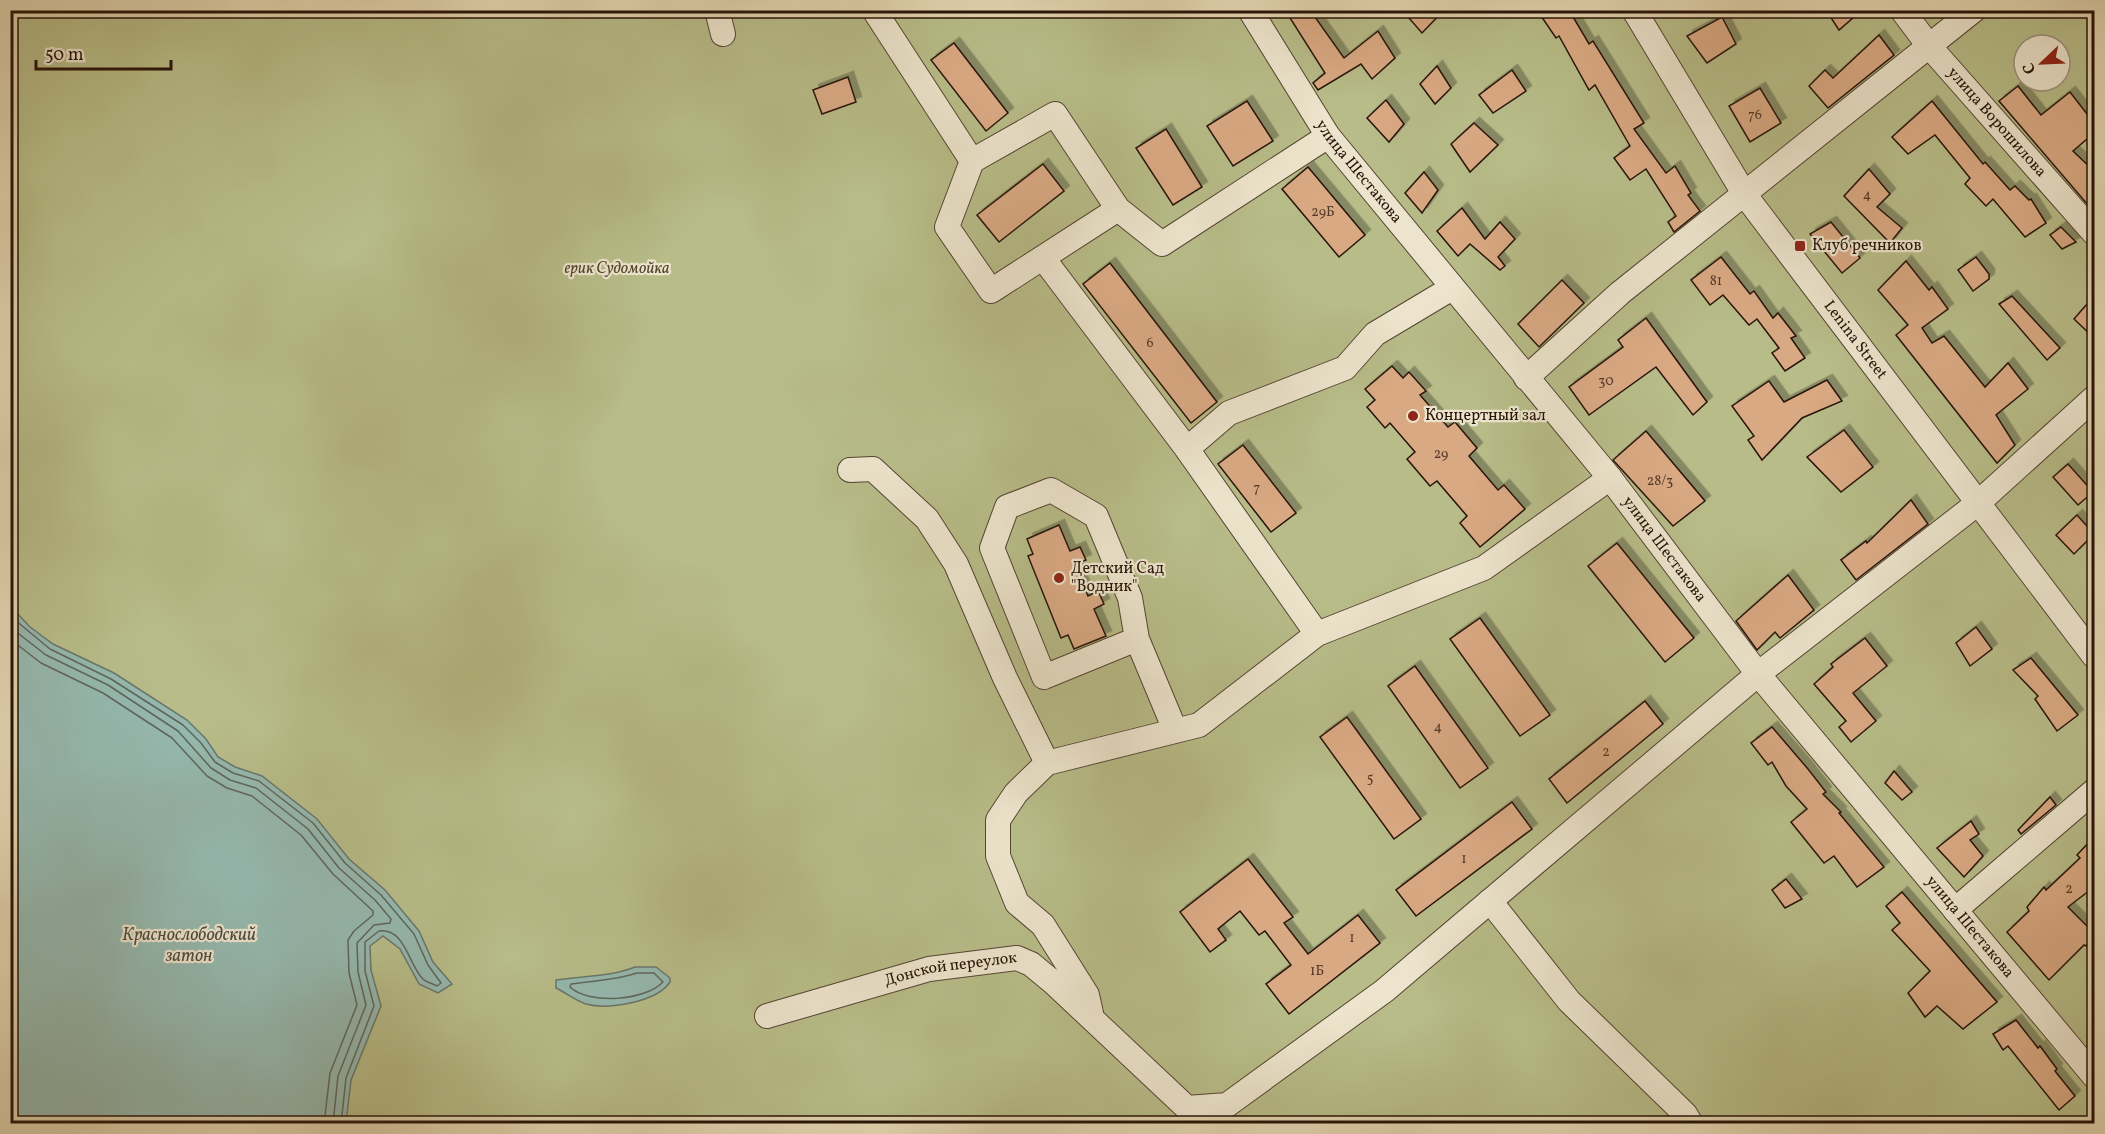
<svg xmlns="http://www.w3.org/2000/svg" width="2105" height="1134" font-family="Vollkorn,serif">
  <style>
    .green { fill: #b7bc88; stroke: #706848; stroke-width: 1.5; fill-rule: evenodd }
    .water { fill: #95b8ae; stroke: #69766c; stroke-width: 1.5 }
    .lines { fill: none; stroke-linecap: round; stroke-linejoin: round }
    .shore { stroke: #5e665c; stroke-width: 1.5 }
    .building { fill: #d9a983; stroke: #281309; stroke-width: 1.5; filter: url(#shadow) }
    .minor-casing { stroke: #564433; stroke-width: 26 }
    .minor { stroke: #ece4cc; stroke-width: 24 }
    .poi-dot { fill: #8f2418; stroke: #ece4cc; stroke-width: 2 }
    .labels { text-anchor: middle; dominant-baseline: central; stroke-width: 4.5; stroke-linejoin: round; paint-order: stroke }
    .number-label { font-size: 14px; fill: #543828 }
    .street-label { font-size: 16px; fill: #281309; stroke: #ece4cc }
    .poi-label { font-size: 16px; fill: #281309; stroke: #ece4cc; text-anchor: start }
    .park-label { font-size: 16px; font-style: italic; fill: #53462f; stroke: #ece4cc }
    .water-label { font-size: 18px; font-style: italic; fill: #4e4d43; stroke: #ece4cc }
  </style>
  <defs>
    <filter id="shadow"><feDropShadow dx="5.5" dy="-5.5" stdDeviation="0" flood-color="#0004"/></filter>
  </defs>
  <rect width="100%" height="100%" fill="#e2d5b0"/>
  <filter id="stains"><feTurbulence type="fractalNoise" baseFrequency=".00333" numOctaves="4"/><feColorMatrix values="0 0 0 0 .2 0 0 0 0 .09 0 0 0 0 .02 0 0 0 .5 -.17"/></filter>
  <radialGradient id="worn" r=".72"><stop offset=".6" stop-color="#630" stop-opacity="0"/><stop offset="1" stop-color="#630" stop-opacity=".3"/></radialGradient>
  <path class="green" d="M10,11H2094V1123H11ZM2024,45H2060V81H2024Z"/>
  <g class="water">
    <polygon points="15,611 30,627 53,644 114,673 187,720 206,739 218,757 235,767 262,776 317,819 349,859 385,890 419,931 433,962 452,984 438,993 419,984 400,949 383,936 370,946 371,970 381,1006 351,1080 346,1123 11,1123 10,617"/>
    <path d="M635,967H656L670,978V982C657,1002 608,1010 586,1004C576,1001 566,993 556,988V980C582,976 610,977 635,967Z"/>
  </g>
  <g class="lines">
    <g class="shore">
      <path d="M10,620H15L50,649L111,679L183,725L201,743L215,762L233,773L259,781L313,823L345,863L381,895L414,934L428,965L441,983L437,986C433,984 426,982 423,979C409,966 405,927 379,931L365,942V971L374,1006L346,1078L341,1124"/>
      <polyline points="10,627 46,655 108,685 178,731 211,768 230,780 256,788 308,829 339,868 375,900 391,919 390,923 374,925 357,943 358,972 366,1005 338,1076 333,1124"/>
      <polyline points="10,639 41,663 103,693 172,738 207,776 227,788 252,796 301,835 333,874 373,911 373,915 354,931 348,940 349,973 357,1005 330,1073 324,1124"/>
      <path d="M637,973H654L663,982C645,1001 589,1005 570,987L571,984C596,980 613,981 637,973Z"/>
    </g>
  </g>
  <g class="building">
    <polygon points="1285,10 1310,10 1344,58 1378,31 1395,58 1372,79 1361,64 1318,90 1313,83 1325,73"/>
    <polygon points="1402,10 1444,10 1422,33"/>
    <polygon points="1537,10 1569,10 1589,44 1593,41 1644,123 1634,129 1666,173 1675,166 1691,193 1688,195 1700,211 1674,232 1668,222 1676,216 1646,169 1630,180 1614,158 1630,146 1595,85 1589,90 1559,36 1556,38"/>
    <polygon points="1826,10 1862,10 1839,30"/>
    <polygon points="1722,17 1736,44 1707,63 1687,36"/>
    <polygon points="1879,35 1894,55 1828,108 1809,86 1825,70 1833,78"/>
    <polygon points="954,43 1008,113 986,131 931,60"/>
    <polygon points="1437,66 1451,88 1435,104 1420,84"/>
    <polygon points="1512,70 1526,91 1493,113 1479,95"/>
    <polygon points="848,77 856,102 822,114 813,90"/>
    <polygon points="2018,86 2041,115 2070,92 2094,123 2094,133 2073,151 2094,171 2094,212 1999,101"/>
    <polygon points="1760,88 1781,123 1750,142 1729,106"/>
    <polygon points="1386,100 1404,124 1389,142 1367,118"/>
    <polygon points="1247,101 1273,141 1233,166 1207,126"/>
    <polygon points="1932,101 1983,164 1985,162 2010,190 2015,186 2029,200 2031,199 2046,223 2025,237 1993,199 1986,206 1965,184 1970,178 1935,135 1908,154 1892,137"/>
    <polygon points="1474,123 1498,145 1470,172 1451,144"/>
    <polygon points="1166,129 1202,187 1173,205 1136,148"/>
    <polygon points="1043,164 1064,191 999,242 977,215"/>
    <polygon points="1308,167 1365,235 1339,257 1282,189"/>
    <polygon points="1869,169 1890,194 1877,207 1902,228 1890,243 1844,196"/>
    <polygon points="1424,172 1438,190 1422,213 1405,193"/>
    <polygon points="1462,208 1485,239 1500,222 1515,239 1498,257 1505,266 1500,270 1470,244 1458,256 1437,231"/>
    <polygon points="1831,222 1860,258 1842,273 1810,234"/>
    <polygon points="2061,227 2076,242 2062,249 2050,235"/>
    <polygon points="1721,257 1750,294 1754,291 1773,318 1778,313 1796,336 1791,338 1805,358 1785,371 1772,353 1779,348 1757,319 1749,325 1723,295 1710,305 1691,280"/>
    <polygon points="1976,257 1989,274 1989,279 1973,291 1958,270"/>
    <polygon points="1906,261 1929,290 1932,287 1948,309 1922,328 1932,343 1944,336 1985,387 2008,363 2028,389 1996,415 2015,445 1997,463 1896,335 1908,325 1878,290"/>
    <polygon points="1110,263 1217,402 1191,423 1083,284"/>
    <polygon points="1562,280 1584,303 1539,347 1518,324"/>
    <polygon points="2012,296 2060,348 2047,360 1999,304"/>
    <polygon points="2094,296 2094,338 2074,319"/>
    <polygon points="1646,318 1707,402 1693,415 1656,367 1589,415 1569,387 1623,347 1618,340"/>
    <polygon points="1392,366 1403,378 1409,372 1426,391 1420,395 1448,427 1455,422 1477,448 1469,456 1498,490 1504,485 1525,509 1480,547 1460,523 1467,516 1437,481 1430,486 1407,459 1415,452 1390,423 1385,428 1367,407 1375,400 1365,389"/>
    <polygon points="1827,380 1842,401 1802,418 1762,460 1748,440 1754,436 1732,406 1769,381 1784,402"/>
    <polygon points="1844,430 1873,467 1841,492 1807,457"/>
    <polygon points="1646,431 1705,501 1673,526 1613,460"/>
    <polygon points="1243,445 1296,513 1271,532 1218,464"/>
    <polygon points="2068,464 2093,492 2078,505 2053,477"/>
    <polygon points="1911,500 1928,524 1856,580 1841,560 1866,541 1867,543"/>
    <polygon points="2077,515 2094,534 2074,554 2056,535"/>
    <polygon points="1059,525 1070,551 1080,547 1086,560 1075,564 1088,596 1098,591 1104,604 1094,609 1106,636 1074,649 1068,635 1061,638 1028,556 1033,554 1027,539"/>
    <polygon points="1617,543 1694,638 1665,662 1588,566"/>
    <polygon points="1788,575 1814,610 1780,638 1775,632 1757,650 1736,621"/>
    <polygon points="1480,618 1550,715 1520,736 1450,639"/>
    <polygon points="1976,627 1992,649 1970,666 1956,643"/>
    <polygon points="1865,638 1887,666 1853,693 1876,721 1851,742 1839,727 1846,721 1814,684 1833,667 1831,664"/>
    <polygon points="2031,658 2078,715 2057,731 2035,699 2038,696 2013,670"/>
    <polygon points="1415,666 1488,768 1460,788 1388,686"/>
    <polygon points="1645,701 1663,724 1567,803 1549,779"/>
    <polygon points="1347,717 1421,819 1394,839 1320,737"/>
    <polygon points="1772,727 1808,769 1826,792 1823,794 1841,812 1839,813 1884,867 1857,887 1834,856 1824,863 1791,822 1807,809 1786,786 1772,762 1768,765 1751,743"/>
    <polygon points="1894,771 1912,792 1902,800 1885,783"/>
    <polygon points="2050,797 2056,805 2021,834 2018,830"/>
    <polygon points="1512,802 1532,829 1416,916 1396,890"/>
    <polygon points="1971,821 1979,834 1970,840 1983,856 1964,877 1937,848"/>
    <polygon points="2094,837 2094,887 2068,907 2094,933 2086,946 2084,945 2049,980 2007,932 2029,911 2027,907 2044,887 2046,890 2080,858 2077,855"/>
    <polygon points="1248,859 1293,917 1284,923 1308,954 1358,915 1380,943 1289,1014 1266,984 1291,965 1265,931 1259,935 1240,911 1218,929 1226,940 1210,952 1180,912"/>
    <polygon points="1786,879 1802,899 1785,908 1772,890"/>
    <polygon points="1902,892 1997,1002 1963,1029 1937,1006 1925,1017 1908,993 1930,971 1892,930 1900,923 1886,906"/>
    <polygon points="2016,1020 2038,1048 2040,1046 2057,1069 2055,1071 2075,1096 2059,1110 2008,1046 2003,1050 1993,1034"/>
  </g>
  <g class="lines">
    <g class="minor-casing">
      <g id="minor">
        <polyline points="717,10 723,34"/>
        <polyline points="874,10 972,161"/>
        <path id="s1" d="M1250,10L1328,136L1610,478L1758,674L2094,1076"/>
        <path id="s2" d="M1634,10L1745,195L2094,656"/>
        <path id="s3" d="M1902,10L1929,46L2094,233"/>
        <polyline points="1118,209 1055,114 972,161 947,227 991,291 1118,209 1162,244 1328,136"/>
        <polyline points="1043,258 1187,449 1317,634"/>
        <polyline points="1526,378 1620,293 1974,10"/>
        <polyline points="1187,449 1229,413 1345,368 1375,334 1452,288"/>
        <polyline points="850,470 873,469 927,519 956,564 1005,678 1047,763"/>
        <polyline points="1137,639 1130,598 1096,516 1051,490 1007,507 992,548 1044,677 1137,639 1175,730"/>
        <polyline points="1490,901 1569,1001 1685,1114 1691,1124"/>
        <polyline points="1955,910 2094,791"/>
        <polyline points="1091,1013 1087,995 1043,925 1017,903 998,856 998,820 1016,793 1047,763 1199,725 1317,634 1484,568 1610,478"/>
        <path id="s4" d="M767,1016L929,969L1017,958L1031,964L1054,983L1187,1108L1227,1105L1384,991L1758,674L1978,503L2094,398"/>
      </g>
    </g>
    <use href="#minor" class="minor"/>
  </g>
  <g class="poi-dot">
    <rect x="1794" y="240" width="12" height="12" rx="3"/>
    <circle cx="1413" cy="416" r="6"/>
    <circle cx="1059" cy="578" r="6"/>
  </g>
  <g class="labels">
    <g class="number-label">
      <text x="1755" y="115">76</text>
      <text x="1867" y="195">4</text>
      <text x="1323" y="212">29Б</text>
      <text x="1716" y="281">81</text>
      <text x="1150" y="343">6</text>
      <text x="1606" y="381">30</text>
      <text x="1441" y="454">29</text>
      <text x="1660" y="481">28/3</text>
      <text x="1257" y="488">7</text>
      <text x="1438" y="727">4</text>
      <text x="1606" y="752">2</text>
      <text x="1370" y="778">5</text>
      <text x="1464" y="859">1</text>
      <text x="2069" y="889">2</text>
      <text x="1352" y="938">1</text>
      <text x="1317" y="971">1Б</text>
    </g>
    <g class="street-label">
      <text stroke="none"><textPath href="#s3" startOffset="147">улица Ворошилова</textPath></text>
      <text stroke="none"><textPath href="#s1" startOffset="195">улица Шестакова</textPath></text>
      <text stroke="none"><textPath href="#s2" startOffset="398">Lenina Street</textPath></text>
      <text stroke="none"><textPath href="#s1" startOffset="681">улица Шестакова</textPath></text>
      <text stroke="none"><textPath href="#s1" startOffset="1167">улица Шестакова</textPath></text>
      <text stroke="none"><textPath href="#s4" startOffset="190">Донской переулок</textPath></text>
    </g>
    <g class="poi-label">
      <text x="1812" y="246">Клуб речников</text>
      <text x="1425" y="416">Концертный зал</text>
      <text x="1071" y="569">Детский Сад<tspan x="1071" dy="18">"Водник"</tspan></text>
    </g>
    <g class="park-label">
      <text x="617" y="269">ерик Судомойка</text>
    </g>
    <g class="water-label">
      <text x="189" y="935">Краснослободский<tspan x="189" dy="21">затон</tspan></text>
    </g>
  </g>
  <rect width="2105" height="1134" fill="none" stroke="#e2d5b0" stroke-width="36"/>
  <rect x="12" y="12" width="2081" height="1110" fill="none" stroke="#281309" stroke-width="3"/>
  <rect x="18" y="18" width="2069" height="1098" fill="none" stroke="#281309" stroke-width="1.5"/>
  <g transform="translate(2042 63) rotate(247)"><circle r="28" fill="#ece4cc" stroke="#9e907e" stroke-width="1.5"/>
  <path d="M0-4.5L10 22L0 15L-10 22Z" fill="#8f2418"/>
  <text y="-9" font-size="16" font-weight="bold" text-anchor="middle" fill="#281309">С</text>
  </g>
  <path d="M36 60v9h135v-9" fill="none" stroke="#281309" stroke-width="3"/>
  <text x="45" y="60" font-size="18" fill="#281309" stroke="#ece4cc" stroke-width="4.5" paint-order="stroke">50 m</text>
  <rect width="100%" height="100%" filter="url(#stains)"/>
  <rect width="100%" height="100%" fill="url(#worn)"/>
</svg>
